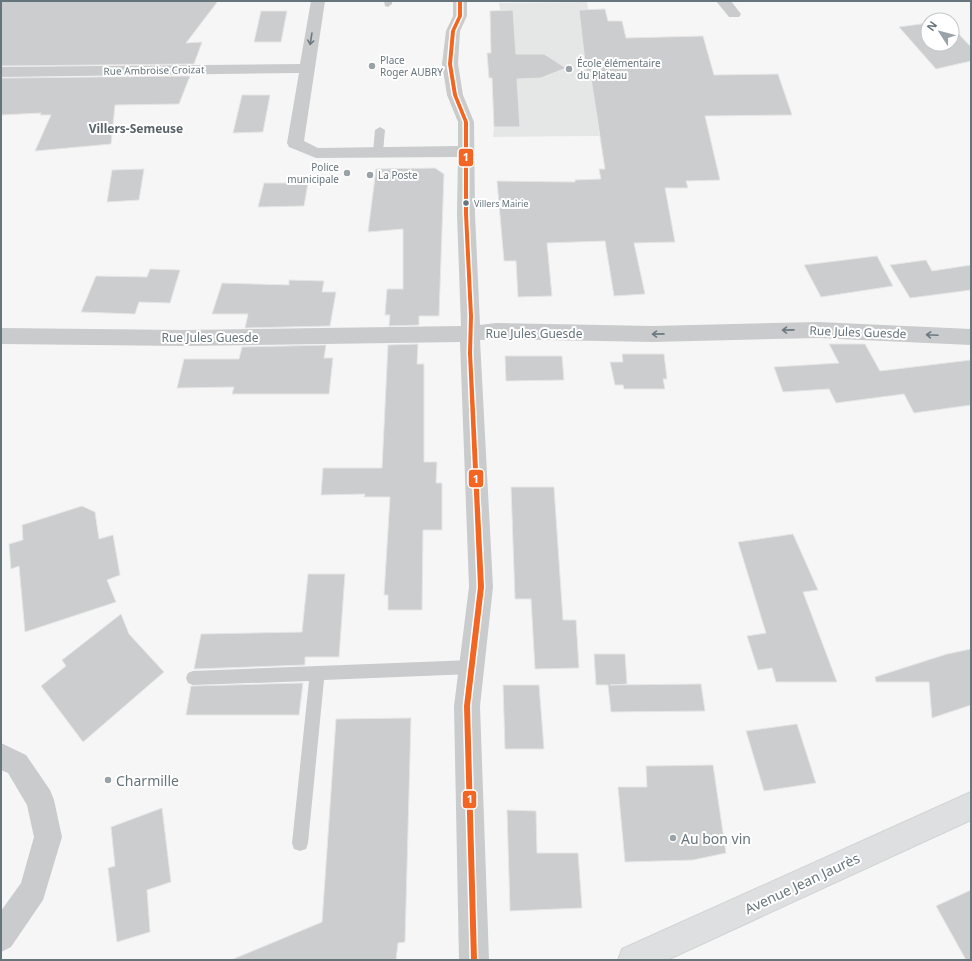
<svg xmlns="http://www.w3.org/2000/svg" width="972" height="961" font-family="'Noto Sans',sans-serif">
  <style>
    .built { fill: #e5e7e6 }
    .building { fill: #cccdce; stroke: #e6e6e6 }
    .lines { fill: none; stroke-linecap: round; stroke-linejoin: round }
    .secondary-casing { stroke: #d2d3d3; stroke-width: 2 }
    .service { fill: #c9cbcc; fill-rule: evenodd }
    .minor { fill: #c9cbcc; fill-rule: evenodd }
    .secondary { fill: #dedfe0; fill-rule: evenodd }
    .bus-1-casing { stroke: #fff; stroke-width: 3 }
    .bus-1 { fill: #f26522; fill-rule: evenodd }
    .oneway { stroke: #6b7980 }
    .poi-dot { fill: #98a2a7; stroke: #fff; stroke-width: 1.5 }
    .bus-dot { fill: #66757c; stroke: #fff; stroke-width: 1.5 }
    .labels { text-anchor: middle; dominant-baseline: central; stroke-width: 4; stroke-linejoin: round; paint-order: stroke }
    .far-bus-label { font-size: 9px; fill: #66757c; stroke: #fff; text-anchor: start }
    .far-poi-label { font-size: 10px; fill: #66757c; stroke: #fff; text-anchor: start }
    .far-street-label { font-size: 10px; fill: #66757c; stroke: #fff }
    .far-quarter-label { font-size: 12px; font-weight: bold; fill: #576368; stroke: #fff }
    .street-label { font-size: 12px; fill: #66757c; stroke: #fff }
    .near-poi-label { font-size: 14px; fill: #66757c; stroke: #fff; text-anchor: start }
    .near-street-label { font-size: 14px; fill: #66757c; stroke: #fff }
    .line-badge { stroke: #fff; stroke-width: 1.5 }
    .badge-label { font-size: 11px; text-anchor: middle; font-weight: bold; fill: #fff }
  </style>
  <rect width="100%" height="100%" fill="#f6f6f6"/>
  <polygon class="built" points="587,2 588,10 579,10 581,26 584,26 584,57 587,62 587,71 593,72 599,136 493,137 494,127 520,126 517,79 541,78 548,76 552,71 544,54 516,54 513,10 500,10 499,3"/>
  <g class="building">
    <polygon points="1,1 218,1 186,43 202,42 194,64 1,66"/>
    <polygon points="605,9 608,21 622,21 626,38 703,36 714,75 778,74 792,115 705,116 720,180 686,181 688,188 665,188 675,242 634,243 645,294 614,296 605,241 547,243 552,296 518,297 516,261 504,261 497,181 575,182 575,180 601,179 599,169 605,169 590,72 586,71 579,10"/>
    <polygon points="513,10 516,54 544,54 566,68 541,78 517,79 520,127 494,127 492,78 489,78 487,53 491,53 490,11"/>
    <polygon points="261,11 287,11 281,42 254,42"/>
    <polygon points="928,23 928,44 952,44 952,27 971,47 971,61 936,69 899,27"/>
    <polygon points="190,76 179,104 115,105 111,144 35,151 51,115 40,115 41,113 1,115 1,78"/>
    <polygon points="242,95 270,95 263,132 233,133"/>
    <polygon points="435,168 444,174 439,316 419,316 419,325 389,326 390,315 385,315 387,289 403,289 403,229 368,232 376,169"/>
    <polygon points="144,169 139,200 107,202 112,170"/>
    <polygon points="264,183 308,183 304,206 258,207"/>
    <polygon points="877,256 893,286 821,297 804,265"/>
    <polygon points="926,260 932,271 971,265 971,290 910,298 890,265"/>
    <polygon points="150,269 180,270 170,303 139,302 135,314 81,312 96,276 147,277"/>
    <polygon points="289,280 324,281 322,292 336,292 330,326 245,328 248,314 212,314 222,283 289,285"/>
    <polygon points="418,344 417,364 424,364 424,462 437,462 436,483 442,483 442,530 423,530 422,610 388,610 388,595 384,595 390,497 364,497 365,494 321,495 323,468 382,468 388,345"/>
    <polygon points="829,344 865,344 880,371 971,360 971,405 914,413 904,394 836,403 829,389 783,392 774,367 839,363"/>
    <polygon points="326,345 324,358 333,358 329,394 232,394 234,387 177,388 184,359 239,359 242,347"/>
    <polygon points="622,354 664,354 667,379 663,379 665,389 624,389 623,385 615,385 610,362 623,362"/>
    <polygon points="505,356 562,356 564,380 506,381"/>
    <polygon points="511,487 554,487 563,620 576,620 579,668 535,669 531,599 515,599"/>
    <polygon points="82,506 95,512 99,539 113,535 120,575 107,580 116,602 25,632 19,566 11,569 9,544 23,540 22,525"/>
    <polygon points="793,534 818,590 803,592 837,682 776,682 772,668 758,670 747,636 766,633 738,542"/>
    <polygon points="308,574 345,574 339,657 305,657 305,665 194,669 201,634 302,632"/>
    <polygon points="121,614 129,634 164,672 83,742 41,686 66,666 62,660"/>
    <polygon points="971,649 971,705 932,718 929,682 876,682 875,677 947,654"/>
    <polygon points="594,654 625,654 627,684 610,685 701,684 705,711 611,712 608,685 596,685"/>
    <polygon points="303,683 299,715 186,715 191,686"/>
    <polygon points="503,685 539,685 544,749 505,749"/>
    <polygon points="411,718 405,942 398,943 396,960 231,960 322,922 336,719"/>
    <polygon points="797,724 816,783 764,791 746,731"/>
    <polygon points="713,765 726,853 693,860 625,862 618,787 647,787 646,766"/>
    <polygon points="162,808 171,882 147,890 150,932 117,942 108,868 115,866 111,827"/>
    <polygon points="507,810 536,811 537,853 578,853 582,908 510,911"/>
    <polygon points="971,890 971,960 966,960 936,906"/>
  </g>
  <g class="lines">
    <g class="secondary-casing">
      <polygon id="secondary" points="971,792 971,820 667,960 618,960 622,949"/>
    </g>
    <g class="service">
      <polygon points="384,1 392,1 392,4 388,7 385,6"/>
      <polygon points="380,127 385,130 383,152 378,155 373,152 375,130"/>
      <polygon points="472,660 477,662 479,667 477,672 472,674 324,680 308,843 306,849 300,851 294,849 292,843 309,681 193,685 188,683 186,678 188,673 193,671"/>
    </g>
    <g class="minor">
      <polygon points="311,1 325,1 304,141 318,148 458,146 458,122 447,95 442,64 446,31 453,16 453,1 467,1 467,16 460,31 458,64 463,95 474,122 475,214 480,325 496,323 653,326 818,322 971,329 971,345 818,338 653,342 496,339 480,340 493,587 480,706 489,960 459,960 454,706 469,587 460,342 184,346 1,344 1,328 184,330 461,326 457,214 458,157 316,158 289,147 287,143 299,73 1,77 1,67 300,64"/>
      <polygon points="716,1 731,1 741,14 739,17 729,17"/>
      <polygon points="1,743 26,755 50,790 54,800 62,837 43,900 11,947 1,952 1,911 21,883 34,837 27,805 8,773 1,770"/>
    </g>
    <use href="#secondary" class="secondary"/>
    <g class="bus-1-casing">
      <polygon id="bus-1" points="458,1 462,1 462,16 455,31 452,64 457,95 468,122 468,214 473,316 472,353 484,587 470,706 477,960 471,960 464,706 478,587 468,353 469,316 464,214 464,122 453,95 448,64 451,31 458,16"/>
    </g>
    <use href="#bus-1" class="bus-1"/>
  </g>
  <defs><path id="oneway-shaft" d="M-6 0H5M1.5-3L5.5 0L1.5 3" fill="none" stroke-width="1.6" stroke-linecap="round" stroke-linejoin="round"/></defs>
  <g class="oneway">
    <use href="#oneway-shaft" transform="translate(311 39) rotate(99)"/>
    <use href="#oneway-shaft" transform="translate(788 330) rotate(179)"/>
    <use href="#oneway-shaft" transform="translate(658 334) rotate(179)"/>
    <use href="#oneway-shaft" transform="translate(932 335) rotate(-177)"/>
  </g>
  <g class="poi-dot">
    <circle cx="372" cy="66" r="4"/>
    <circle cx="569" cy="69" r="4"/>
    <circle cx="347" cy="173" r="4"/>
    <circle cx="370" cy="175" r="4"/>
    <circle cx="108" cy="780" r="4"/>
    <circle cx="673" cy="838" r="4"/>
  </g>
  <circle class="bus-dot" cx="466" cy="203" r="3.5"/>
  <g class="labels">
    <g class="far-bus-label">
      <text x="474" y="203">Villers Mairie</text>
    </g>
    <g class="far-poi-label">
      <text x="380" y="60">Place<tspan x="380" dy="12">Roger AUBRY</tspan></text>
      <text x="577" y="63">École élémentaire<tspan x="577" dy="12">du Plateau</tspan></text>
      <text x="339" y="167" text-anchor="end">Police<tspan x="339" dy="12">municipale</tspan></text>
      <text x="378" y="175">La Poste</text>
    </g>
    <g class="far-street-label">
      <text transform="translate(154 70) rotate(-1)">Rue Ambroise Croizat</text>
    </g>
    <g class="far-quarter-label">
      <text x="136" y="128">Villers-Semeuse</text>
    </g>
    <g class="street-label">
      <text transform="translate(858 332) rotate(2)">Rue Jules Guesde</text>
      <text x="534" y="333">Rue Jules Guesde</text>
      <text x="210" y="337">Rue Jules Guesde</text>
    </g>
    <g class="near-poi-label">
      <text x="116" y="780">Charmille</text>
      <text x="681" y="838">Au bon vin</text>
    </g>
    <g class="near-street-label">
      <text transform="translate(802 883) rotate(-25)">Avenue Jean Jaurès</text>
    </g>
  </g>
  <g class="line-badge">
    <rect x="458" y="148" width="16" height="19" rx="4" fill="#f26522"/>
    <rect x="468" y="469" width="16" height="19" rx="4" fill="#f26522"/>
    <rect x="462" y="790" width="15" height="19" rx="4" fill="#f26522"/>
  </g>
  <g class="badge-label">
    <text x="466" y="161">1</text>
    <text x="476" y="483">1</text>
    <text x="470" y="803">1</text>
  </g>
  <rect width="972" height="961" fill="none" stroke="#66757c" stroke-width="4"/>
  <g transform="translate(940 32) rotate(306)"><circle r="19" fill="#ffffff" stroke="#c2c8cb"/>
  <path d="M0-3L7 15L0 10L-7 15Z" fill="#98a2a7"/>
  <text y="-6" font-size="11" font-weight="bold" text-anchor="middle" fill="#66757c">N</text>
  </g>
</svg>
